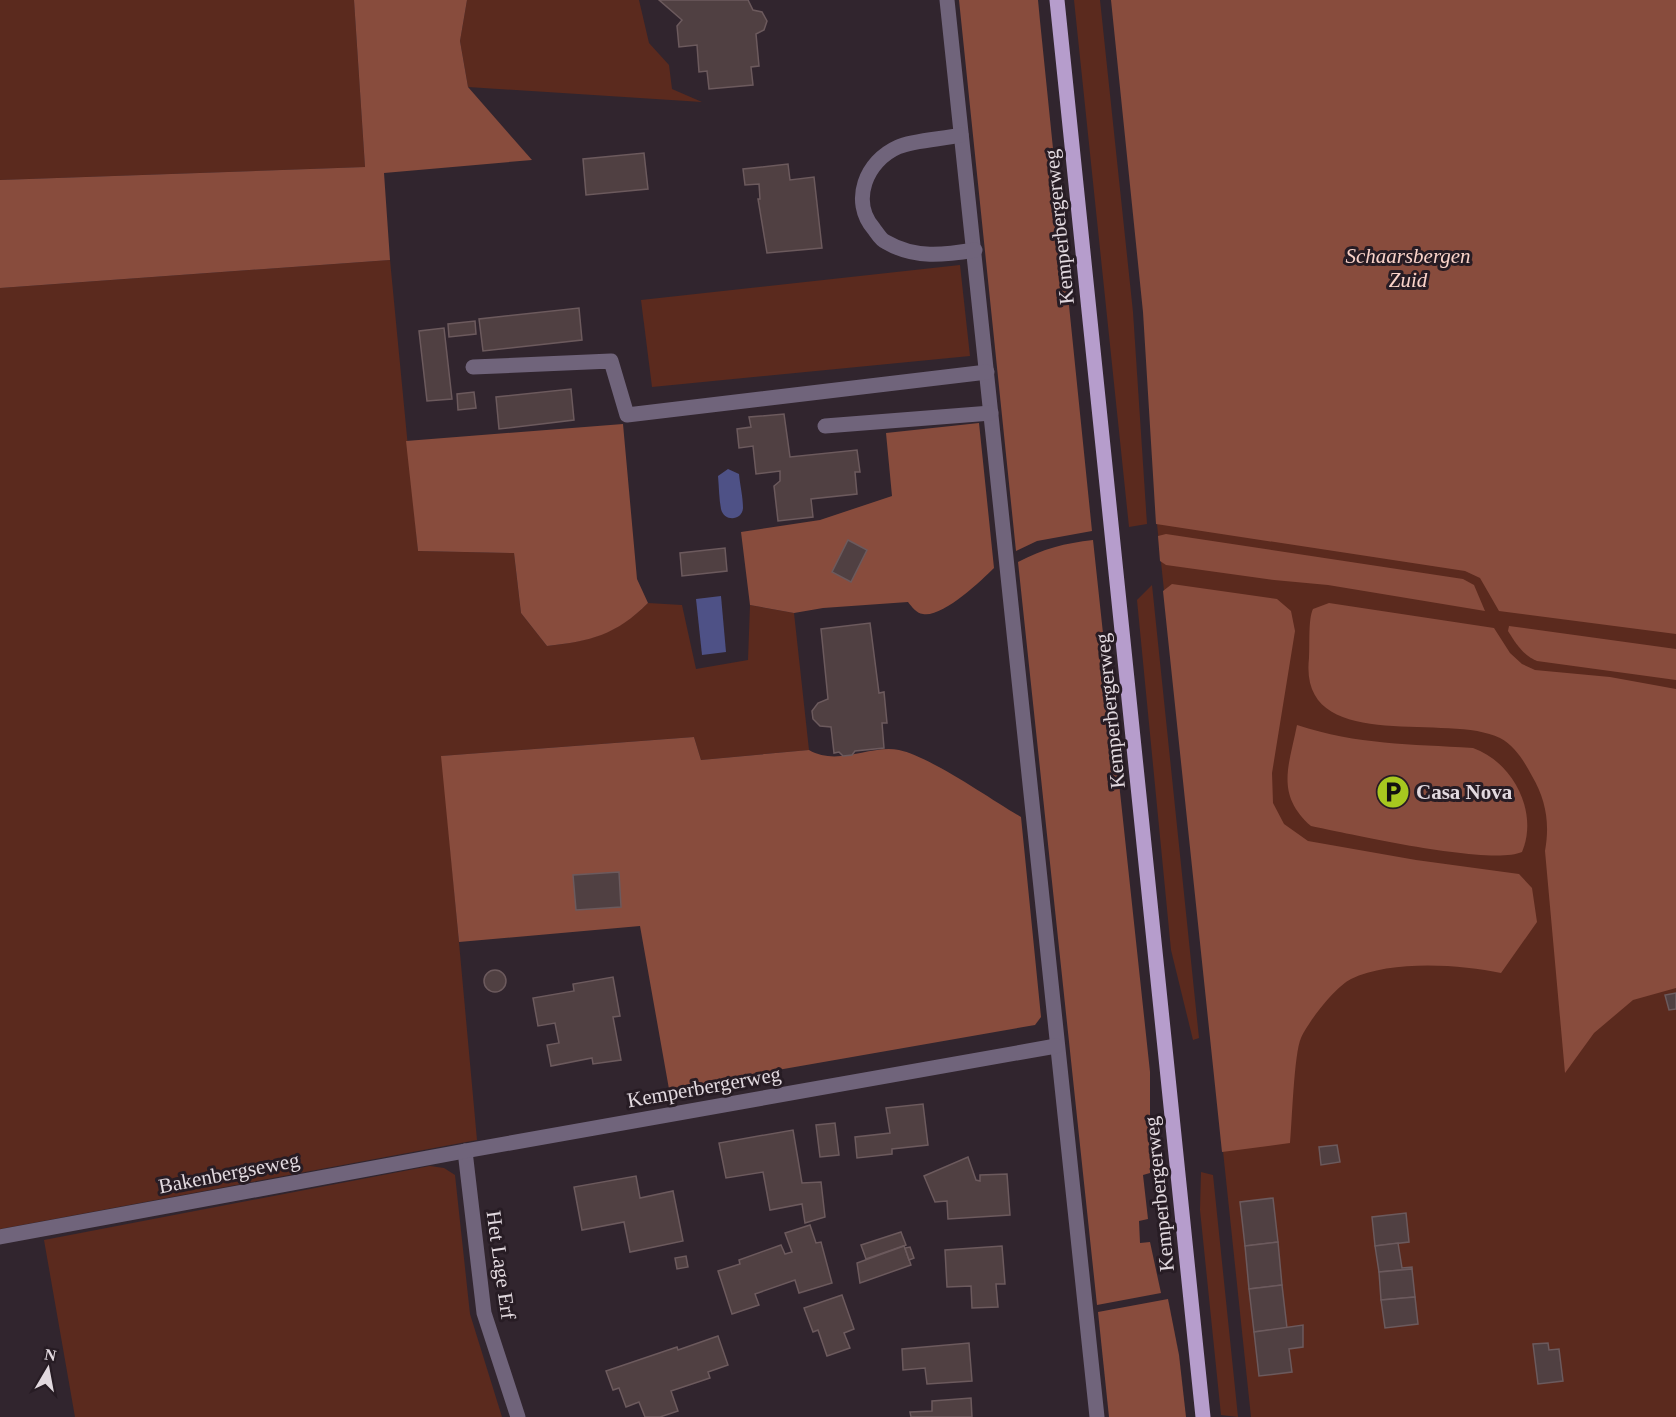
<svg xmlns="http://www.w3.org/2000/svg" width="1676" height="1417" font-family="Georgia,serif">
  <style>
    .green { fill: #5b2a1e }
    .forest { fill: #884c3d }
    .water { fill: #4e5186 }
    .building { fill: #504042; stroke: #6c5a5d; stroke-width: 1.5 }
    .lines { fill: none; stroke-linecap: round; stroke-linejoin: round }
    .minor { stroke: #70647b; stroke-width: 15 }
    .major { stroke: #b69dcc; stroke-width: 15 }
    .labels { text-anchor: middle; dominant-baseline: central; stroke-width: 6; stroke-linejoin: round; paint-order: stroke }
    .street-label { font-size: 21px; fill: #e2d9df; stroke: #271c24 }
    .park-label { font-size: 21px; font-style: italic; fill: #fad3c9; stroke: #271c24 }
    .poi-label { font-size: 21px; font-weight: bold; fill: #e2d9df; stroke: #271c24; text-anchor: start }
  </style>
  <rect width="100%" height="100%" fill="#31252e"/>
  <g class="green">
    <polygon points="0,0 354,0 365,167 0,180"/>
    <polygon points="467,0 639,0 649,43 669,65 672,89 702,102 468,87 460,41"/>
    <polygon points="1074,0 1100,0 1133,312 1147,524 1129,527"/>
    <polygon points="1676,0 1676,1417 1251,1417 1157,524 1144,311"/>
    <path d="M390,260L418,551L514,553L521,613L547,646C591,641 616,634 648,603L682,605L696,669L748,660L750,605L794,613L809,750L701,760L694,737L442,756L477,1140L0,1229V288Z"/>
    <polygon points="960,265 970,356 652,387 641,300"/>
    <polygon points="1152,585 1199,1038 1193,1040 1171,950 1137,600"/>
    <polygon points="430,1166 444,1168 455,1175 470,1314 502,1417 75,1417 44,1240"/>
    <polygon points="1201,1172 1213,1175 1238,1417 1221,1415 1200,1210"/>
  </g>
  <g class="forest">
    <polygon points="354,0 467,0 460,41 468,87 532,160 384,173 390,260 0,288 0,180 365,167"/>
    <polygon points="959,0 1038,0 1040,21 1092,531 1037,541 1016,551"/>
    <polygon points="1111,0 1676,0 1676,634 1499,611 1480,578 1465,571 1156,524 1143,312"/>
    <path d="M979,423L994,568C981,581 942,618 923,614C916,613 912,607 908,602L823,608L794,613L750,605L741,532L820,520L892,496L886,433Z"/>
    <path d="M623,424L637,579L648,603C616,635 591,641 547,646L521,613L514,553L418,551L406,441Z"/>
    <polygon points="1166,534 1463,579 1474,585 1485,611 1328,585 1274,580 1166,565 1160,561 1158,536"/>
    <path d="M1093,540L1150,1072V1173L1143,1175L1148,1219L1139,1221L1140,1243L1150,1242L1161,1293L1097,1305L1018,562C1043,549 1065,543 1093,540Z"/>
    <path d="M1172,584L1277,599L1291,611L1295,631L1272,773L1273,803L1284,824L1308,841L1416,860L1519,874L1532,888L1537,922L1501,973C1459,964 1390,960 1351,979C1335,987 1308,1022 1301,1038C1294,1053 1292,1123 1290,1143L1222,1152L1163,591Z"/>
    <path d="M1329,603L1494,628L1510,653L1522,664L1535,670L1610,677L1676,689V988L1633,1000L1594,1033L1565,1073L1545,851C1550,823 1546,800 1532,776C1524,761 1515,746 1500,738C1448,711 1298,757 1309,658C1310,645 1308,619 1313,609Z"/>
    <path d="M1509,626L1676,649V680L1537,661C1523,655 1516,644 1508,631Z"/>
    <path d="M1297,725C1358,745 1410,744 1473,748C1513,762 1539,812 1522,852C1490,866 1351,834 1311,826C1275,794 1289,766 1297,725Z"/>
    <path d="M694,737L701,760L809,750C838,767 871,744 899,750C931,757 990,799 1021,817L1041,1017L1035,1025L669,1089L640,926L459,942L441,756Z"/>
    <polygon points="1168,1299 1179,1355 1186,1417 1109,1417 1098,1312"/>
  </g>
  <g class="water">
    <path d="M728,469L739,474C740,485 743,497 743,508C742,521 724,522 721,509C719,499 719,487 718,476Z"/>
    <polygon points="721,596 726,652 702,655 696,599"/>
  </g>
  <g class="building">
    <polygon points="659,0 748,0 753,10 762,12 767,21 764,30 756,34 759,66 751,67 753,85 709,89 707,71 699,72 697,45 679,47 677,26 682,20"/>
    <polygon points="644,153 648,189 586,195 583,159"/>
    <polygon points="788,164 790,180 814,177 822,248 767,253 758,199 760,199 759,184 745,185 743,169"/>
    <polygon points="579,308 582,340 483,351 479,319"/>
    <polygon points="475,321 476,334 449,337 448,324"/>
    <polygon points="444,328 452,399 427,401 419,331"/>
    <polygon points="571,389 574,420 499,429 496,397"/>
    <polygon points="474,392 476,408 458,410 457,394"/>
    <polygon points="784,414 790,457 857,450 860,472 855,472 857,494 811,499 813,517 778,521 774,486 780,481 780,471 756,474 753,446 739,448 737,429 751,427 749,417"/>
    <polygon points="848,540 867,550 851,582 832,572"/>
    <polygon points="725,548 727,571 682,576 680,553"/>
    <polygon points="870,623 879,693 884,692 887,723 882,723 884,748 855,751 852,755 843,756 839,752 834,753 831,727 820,726 813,719 812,711 818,703 828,699 821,629"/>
    <polygon points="619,872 621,907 576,910 573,875"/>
    <circle cx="495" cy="981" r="11"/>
    <polygon points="613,977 620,1016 613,1017 621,1060 593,1064 592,1058 551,1066 547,1045 559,1043 555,1023 538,1026 533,998 574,991 573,984"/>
    <polygon points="1676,993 1676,1009 1669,1010 1665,995"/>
    <polygon points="923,1104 928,1145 892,1149 892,1154 857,1158 855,1137 890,1133 886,1108"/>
    <polygon points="835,1123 839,1155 820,1157 816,1125"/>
    <polygon points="793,1130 802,1183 821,1182 825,1217 805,1223 802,1204 770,1210 763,1172 726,1178 719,1143"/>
    <polygon points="1337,1145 1340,1162 1321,1165 1319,1147"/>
    <polygon points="968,1157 976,1180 980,1181 980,1175 1007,1174 1010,1215 948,1219 947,1201 935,1202 924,1176"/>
    <polygon points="636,1176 640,1198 673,1191 683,1241 630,1252 624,1222 582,1230 574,1187"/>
    <polygon points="1273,1198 1278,1242 1245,1246 1240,1202"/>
    <polygon points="1406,1213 1409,1242 1375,1246 1372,1217"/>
    <polygon points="810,1225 816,1243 821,1242 832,1283 799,1293 795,1280 755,1294 759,1305 732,1314 718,1271 740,1264 739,1260 781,1245 785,1254 792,1252 785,1233"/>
    <polygon points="901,1232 906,1245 866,1259 861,1245"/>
    <polygon points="1278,1242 1282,1285 1249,1289 1245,1246"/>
    <polygon points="1398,1243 1402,1268 1412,1267 1412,1269 1379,1272 1375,1246"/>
    <polygon points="904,1246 911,1265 860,1283 857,1263"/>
    <polygon points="1002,1246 1005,1284 996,1284 998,1307 972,1308 971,1286 947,1287 945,1250"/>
    <polygon points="910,1247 914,1258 909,1260 905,1248"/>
    <polygon points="686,1256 688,1267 677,1269 675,1258"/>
    <polygon points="1412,1269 1415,1297 1381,1300 1379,1272"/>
    <polygon points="1282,1285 1287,1328 1254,1332 1249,1289"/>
    <polygon points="842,1295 854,1329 844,1333 850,1348 827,1356 818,1330 813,1332 804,1308"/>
    <polygon points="1415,1297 1418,1324 1385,1328 1381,1300"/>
    <polygon points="1303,1325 1303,1347 1289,1349 1292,1372 1259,1376 1254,1332"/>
    <polygon points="718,1336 728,1365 708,1372 710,1378 671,1391 678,1411 660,1417 645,1417 639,1402 626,1407 619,1388 613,1390 606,1371 677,1347 678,1350"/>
    <polygon points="969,1343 972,1381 927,1384 925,1368 903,1370 902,1349"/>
    <polygon points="1548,1343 1549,1350 1559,1349 1563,1381 1538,1384 1533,1344"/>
    <polygon points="971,1398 972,1417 911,1417 910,1412 932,1411 932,1401"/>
  </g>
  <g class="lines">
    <g class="minor">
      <polyline points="947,0 1097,1417"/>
      <path d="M961,135C944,139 914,140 898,147C866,161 850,201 874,229C877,233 881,240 886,242C915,259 944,255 975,250"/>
      <polyline points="473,367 611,361 627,415 987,372"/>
      <polyline points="825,426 991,413"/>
      <polyline points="465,1151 484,1313 518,1417"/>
      <polyline points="0,1237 465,1151 1056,1046"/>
    </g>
    <polyline class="major" points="1057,0 1203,1417"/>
  </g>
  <defs>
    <g id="parking-disc" transform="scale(1.725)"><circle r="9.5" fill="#a7c81f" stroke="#271c24"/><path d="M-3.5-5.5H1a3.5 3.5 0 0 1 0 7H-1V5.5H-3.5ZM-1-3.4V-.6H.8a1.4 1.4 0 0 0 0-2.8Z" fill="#111"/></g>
  </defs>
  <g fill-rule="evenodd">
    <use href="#parking-disc" x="1393" y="792"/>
  </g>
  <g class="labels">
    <g class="street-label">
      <text transform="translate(1059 227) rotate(-96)">Kemperbergerweg</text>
      <text transform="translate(1110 711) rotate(-96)">Kemperbergerweg</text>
      <text transform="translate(704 1087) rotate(-10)">Kemperbergerweg</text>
      <text transform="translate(229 1173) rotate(-11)">Bakenbergseweg</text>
      <text transform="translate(1159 1194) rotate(-96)">Kemperbergerweg</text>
      <text transform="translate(501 1265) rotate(82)">Het Lage Erf</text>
    </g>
    <g class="park-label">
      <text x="1408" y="256">Schaarsbergen<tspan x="1408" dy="24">Zuid</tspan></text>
    </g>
    <g class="poi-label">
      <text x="1416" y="792">Casa Nova</text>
    </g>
  </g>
  <g transform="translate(48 1369) rotate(10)" stroke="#271c24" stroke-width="4.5" paint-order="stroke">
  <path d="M0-4.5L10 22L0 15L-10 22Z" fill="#e2d9df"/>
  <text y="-9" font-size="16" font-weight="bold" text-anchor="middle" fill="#e2d9df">N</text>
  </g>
</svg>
